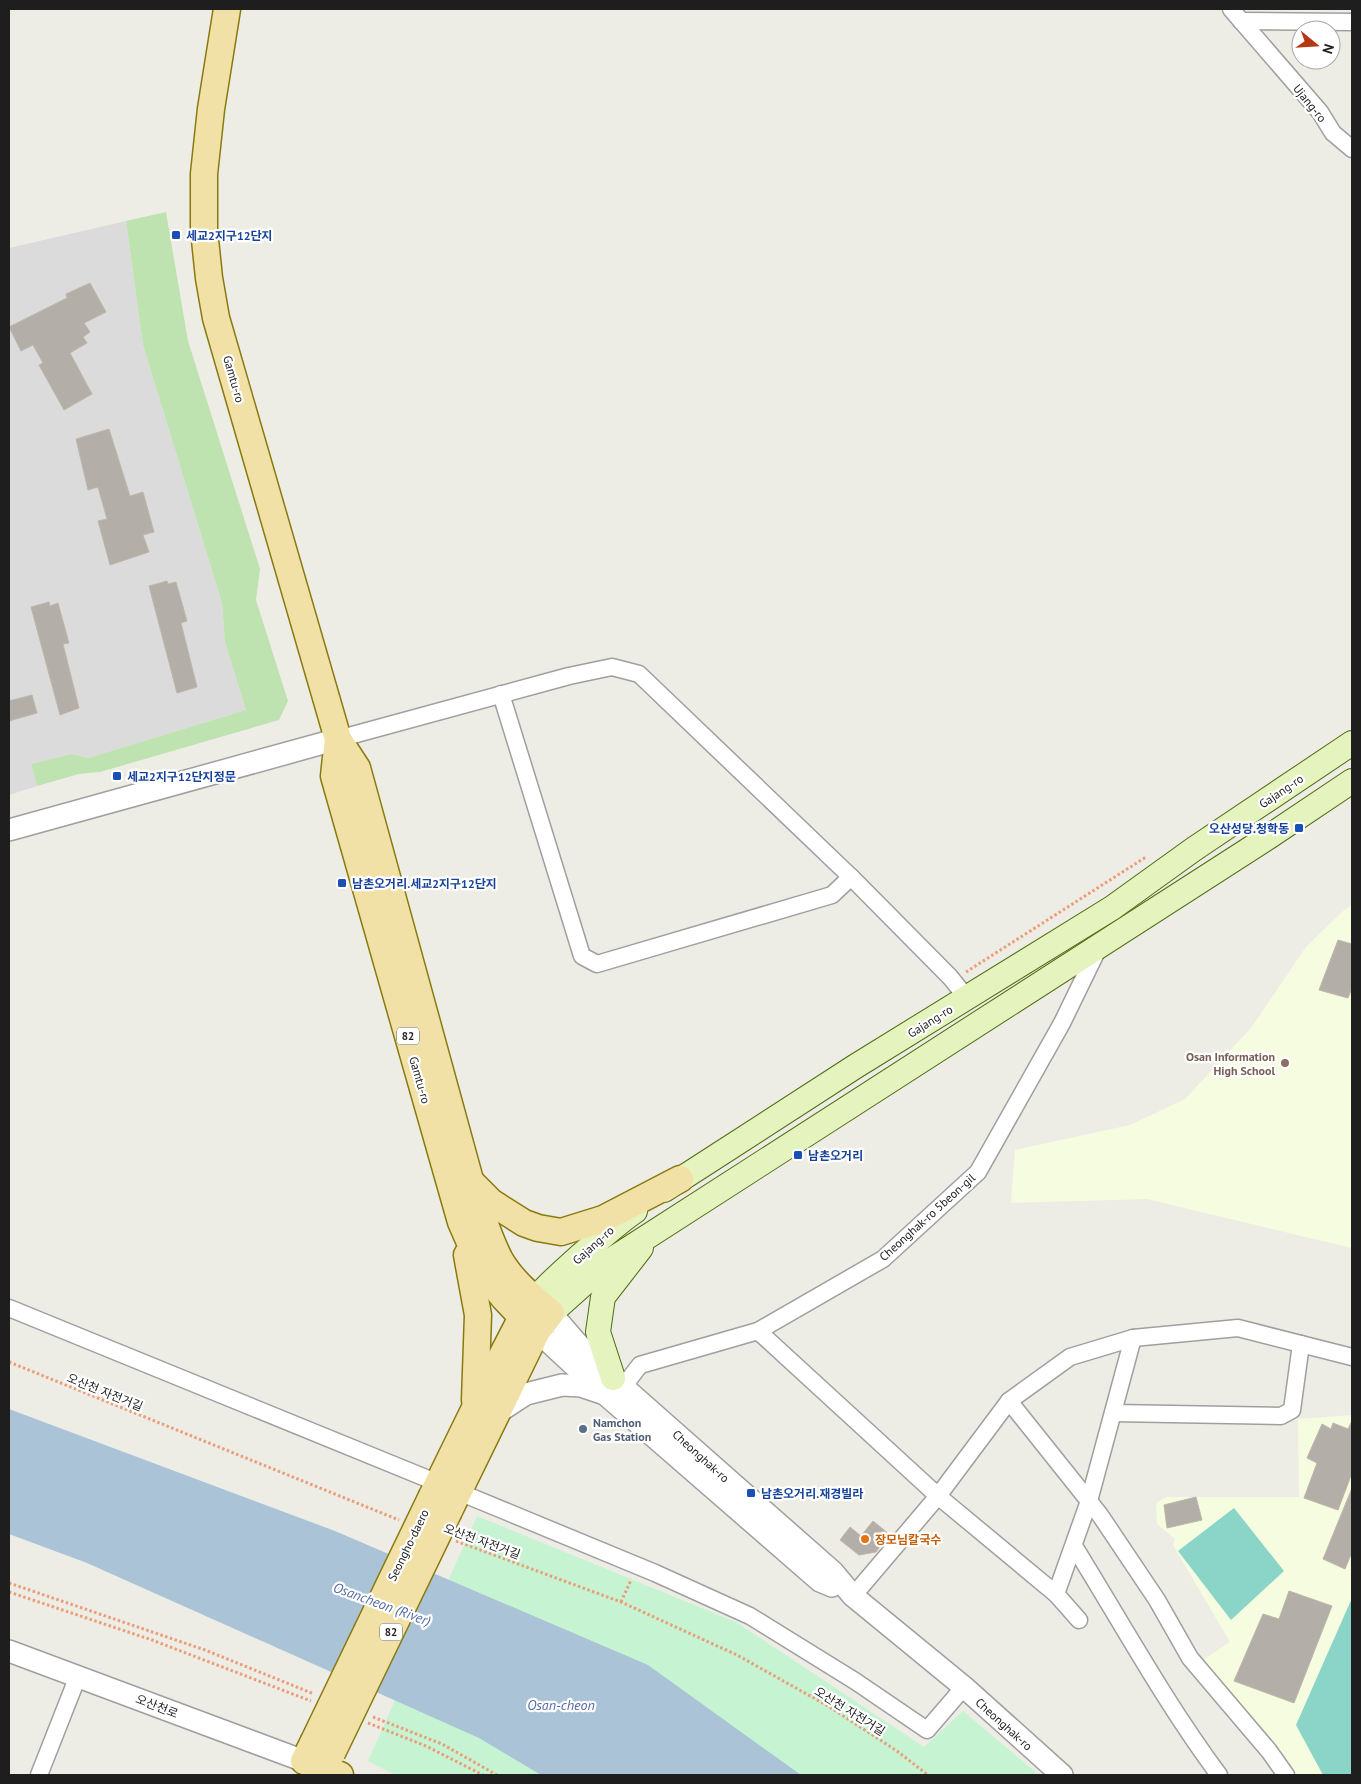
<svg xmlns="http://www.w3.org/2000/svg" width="1361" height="1784" font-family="'PT Sans','Noto Sans KR',sans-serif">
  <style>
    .residential { fill: #dcdbdb }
    .education { fill: #f6fce0 }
    .grass { fill: #bee3b0 }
    .park { fill: #c6f4d3 }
    .pitch { fill: #8bd5c8 }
    .water { fill: #aac3d7 }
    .building { fill: #b3afa8; stroke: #beb7a9 }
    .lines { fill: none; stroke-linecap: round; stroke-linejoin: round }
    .minor-casing { stroke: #9f9f9f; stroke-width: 19 }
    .tertiary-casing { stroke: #9f9f9f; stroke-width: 24 }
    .secondary-casing { stroke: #4d6a10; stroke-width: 26 }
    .primary-casing { stroke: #887a0f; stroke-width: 29 }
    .path { stroke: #eb9c79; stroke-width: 3; stroke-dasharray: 2.5 2.5; stroke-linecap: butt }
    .minor { stroke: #fff; stroke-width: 16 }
    .tertiary { stroke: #fff; stroke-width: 21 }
    .secondary { stroke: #e5f3be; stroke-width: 24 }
    .primary { stroke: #f2e1a6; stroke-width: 26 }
    .primary-bridge-casing { stroke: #887a0f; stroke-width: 29; stroke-linecap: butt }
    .primary-bridge { stroke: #f2e1a6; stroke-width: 26 }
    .transit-dot { fill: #1a4fb4; stroke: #fff; stroke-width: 2 }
    .education-dot { fill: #8d6e63; stroke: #fff; stroke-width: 2 }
    .service-dot { fill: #5c6f8a; stroke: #fff; stroke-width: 2 }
    .food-dot { fill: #e8710a; stroke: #fff; stroke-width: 2 }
    .labels { text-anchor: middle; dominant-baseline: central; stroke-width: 4.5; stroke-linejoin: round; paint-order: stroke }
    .shield { fill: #fff; stroke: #626262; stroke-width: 1 }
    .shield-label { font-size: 11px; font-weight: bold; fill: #1e1e1e }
    .street-label { font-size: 12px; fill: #1e1e1e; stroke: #fff }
    .transit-label { font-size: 12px; font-weight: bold; fill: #164399; stroke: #fff; text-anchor: start }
    .education-label { font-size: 12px; font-weight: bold; fill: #785e54; stroke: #fff; text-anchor: end }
    .service-label { font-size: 12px; font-weight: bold; fill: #4e5e75; stroke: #fff; text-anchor: start }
    .food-label { font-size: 12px; font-weight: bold; fill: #c56008; stroke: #fff; text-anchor: start }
    .water-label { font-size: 14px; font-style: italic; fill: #546ba4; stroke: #fff }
  </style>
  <rect width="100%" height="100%" fill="#eeede5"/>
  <polygon class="residential" points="126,221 143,345 222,603 225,642 246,710 88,758 71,754 31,764 37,786 9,795 9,248"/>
  <g class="education">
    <polygon points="1352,905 1352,1248 1147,1199 1011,1203 1015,1150 1130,1125 1185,1099 1251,1028 1306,947 1343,911"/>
    <polygon points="1352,1415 1352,1775 1296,1775 1268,1739 1230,1698 1203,1660 1230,1642 1173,1545 1175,1539 1157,1524 1156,1503 1167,1497 1299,1497 1298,1419"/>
  </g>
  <polygon class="grass" points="166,212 188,341 260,569 256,600 288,701 279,720 100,772 79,774 37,786 31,764 71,754 88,758 246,710 225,642 222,603 143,345 126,221"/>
  <polygon class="park" points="477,1516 736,1622 924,1747 963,1711 1039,1775 395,1775 368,1761"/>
  <g class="pitch">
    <polygon points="1234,1508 1284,1571 1231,1620 1178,1551"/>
    <polygon points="1352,1598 1352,1775 1323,1775 1296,1725"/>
  </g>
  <polygon class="water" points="9,1409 335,1531 648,1665 801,1775 541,1775 479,1738 87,1563 9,1534"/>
  <g class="building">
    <polygon points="90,283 106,312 84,323 90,332 83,337 87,343 70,353 92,394 64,410 39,365 43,363 33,345 21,351 9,327 67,298 66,294"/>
    <polygon points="109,429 130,496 143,492 154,532 143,535 149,552 110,565 98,521 107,519 98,487 88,490 76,439"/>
    <polygon points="167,581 168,584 176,582 187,621 181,623 197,687 177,693 149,586"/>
    <polygon points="49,602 50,606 58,603 69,643 63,644 79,708 60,715 31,607"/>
    <polygon points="32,695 37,713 9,721 9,701"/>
    <polygon points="1338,940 1352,944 1352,988 1348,998 1319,990"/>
    <polygon points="1352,1421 1352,1473 1338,1510 1304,1498 1317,1463 1307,1458 1322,1424 1331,1429 1333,1423 1348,1429"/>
    <polygon points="1352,1488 1352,1552 1345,1569 1323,1559"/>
    <polygon points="1196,1497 1202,1520 1167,1528 1164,1505"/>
    <polygon points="873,1521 889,1534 876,1552 859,1555 840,1540 850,1527 861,1536"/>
    <polygon points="1289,1591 1332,1606 1294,1703 1234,1681 1263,1614 1279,1619"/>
  </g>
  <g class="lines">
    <g class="minor-casing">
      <g id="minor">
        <polyline points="1231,9 1320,112 1333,133 1352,149"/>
        <polyline points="1241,21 1352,22"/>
        <polyline points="501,694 582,956 597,964 832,895 851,877"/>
        <polyline points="338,739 569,676 612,667 639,674 851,877 950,977 967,998"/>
        <polyline points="9,1308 438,1483"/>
        <polyline points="758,1331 938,1496 853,1596"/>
        <polyline points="623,1387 640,1365 758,1331 883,1259 978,1172 1062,1023 1099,947"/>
        <polyline points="1009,1401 1100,1515 1157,1600 1190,1658 1269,1751 1286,1775"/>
        <polyline points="1113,1413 1281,1416 1292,1410 1301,1344"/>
        <polyline points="459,1492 655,1573 750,1616 855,1681 927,1730 964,1687"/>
        <path d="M1074,1546C1121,1622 1166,1704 1219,1775"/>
        <polyline points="1056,1594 1089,1501 1133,1338"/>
        <polyline points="1079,1620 1056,1594 938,1496 1009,1401 1070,1357 1133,1338 1238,1328 1352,1357"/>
        <polyline points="39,1775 78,1676"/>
      </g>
    </g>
    <g class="tertiary-casing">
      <g id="tertiary">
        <polyline points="9,830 338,739"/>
        <polyline points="551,1313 576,1342 613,1378 833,1572 853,1596 964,1687 1062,1775"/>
        <polyline points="525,1320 606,1395 820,1581 832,1586"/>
        <polyline points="497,1413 526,1394 562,1385 581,1386 602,1393"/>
        <polyline points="9,1651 304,1761"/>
      </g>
    </g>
    <g class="secondary-casing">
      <g id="secondary">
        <polyline points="664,1190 856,1066 1112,908 1194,849 1352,743"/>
        <path d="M524,1313C540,1291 561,1273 581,1255C599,1240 616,1224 635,1211"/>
        <polyline points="551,1313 608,1262 1270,836 1352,781"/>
        <polyline points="613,1378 598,1332 603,1297 641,1248"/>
      </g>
    </g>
    <g class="primary-casing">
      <g id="primary">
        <path d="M227,9L211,109L204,174V230L209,278L216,318L338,739L357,768L470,1180C479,1207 487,1235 500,1260C512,1281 533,1298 551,1313L537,1331L449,1511"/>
        <polyline points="338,739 334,776 461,1222 483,1272 504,1298 522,1317 475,1408 432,1496"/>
        <polyline points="472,1183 491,1202 524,1223 538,1228 561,1232 603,1219 680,1179"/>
        <polyline points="467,1255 478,1315 475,1400"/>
        <polyline points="313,1743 304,1761 340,1775"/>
      </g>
    </g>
    <g class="path">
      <polyline points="966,972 1146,857"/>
      <polyline points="9,1362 399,1520"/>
      <polyline points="456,1541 621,1602 737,1655 828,1706 897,1751 928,1775"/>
      <polyline points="9,1583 205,1650 314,1694"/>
      <polyline points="9,1592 152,1640 311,1701"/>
      <polyline points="621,1602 631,1580"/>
      <polyline points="373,1717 442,1744 497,1775"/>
      <polyline points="368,1723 426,1746 483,1775"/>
    </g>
    <use href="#minor" class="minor"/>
    <use href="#tertiary" class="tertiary"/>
    <use href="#secondary" class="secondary"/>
    <use href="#primary" class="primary"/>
    <g class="primary-bridge-casing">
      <g id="primary-bridge">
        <polyline points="313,1743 432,1496"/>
        <polyline points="332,1753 449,1511"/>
      </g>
    </g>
    <use href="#primary-bridge" class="primary-bridge"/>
  </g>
  <g class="transit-dot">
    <rect x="171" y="230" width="10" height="10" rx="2.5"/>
    <rect x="112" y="771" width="10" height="10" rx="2.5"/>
    <rect x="1294" y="823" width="10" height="10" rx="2.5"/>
    <rect x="337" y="878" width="10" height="10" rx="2.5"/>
    <rect x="793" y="1150" width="10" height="10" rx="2.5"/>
    <rect x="746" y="1488" width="10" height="10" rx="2.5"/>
  </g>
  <circle class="education-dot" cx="1285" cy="1063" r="5"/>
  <circle class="service-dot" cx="583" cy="1429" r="5"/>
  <circle class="food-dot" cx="865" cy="1539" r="5"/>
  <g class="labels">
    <g class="shield">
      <rect x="397" y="1027.5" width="22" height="17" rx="4"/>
      <rect x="380" y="1623.5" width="22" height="17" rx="4"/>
    </g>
    <g class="shield-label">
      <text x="408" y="1036">82</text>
      <text x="391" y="1632">82</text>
    </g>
    <g class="street-label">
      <text transform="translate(1310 103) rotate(51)">Ujang-ro</text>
      <text transform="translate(234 379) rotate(74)">Gamtu-ro</text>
      <text transform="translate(1281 791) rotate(-34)">Gajang-ro</text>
      <text transform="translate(930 1021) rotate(-32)">Gajang-ro</text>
      <text transform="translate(420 1080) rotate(74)">Gamtu-ro</text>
      <text transform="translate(927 1217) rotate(-42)">Cheonghak-ro 5beon-gil</text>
      <text transform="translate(593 1245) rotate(-42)">Gajang-ro</text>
      <text transform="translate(105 1392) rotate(22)">오산천 자전거길</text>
      <text transform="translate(701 1456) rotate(42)">Cheonghak-ro</text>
      <text transform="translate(482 1541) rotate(20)">오산천 자전거길</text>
      <text transform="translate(408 1545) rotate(-64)">Seongho-daero</text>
      <text transform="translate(157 1706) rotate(21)">오산천로</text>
      <text transform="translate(850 1711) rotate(32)">오산천 자전거길</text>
      <text transform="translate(1004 1724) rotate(42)">Cheonghak-ro</text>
    </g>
    <g class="transit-label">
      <text x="186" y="235">세교2지구12단지</text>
      <text x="127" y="776">세교2지구12단지정문</text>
      <text x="1289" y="828" text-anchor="end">오산성당.청학동</text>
      <text x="352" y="883">남촌오거리.세교2지구12단지</text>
      <text x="808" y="1155">남촌오거리</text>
      <text x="761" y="1493">남촌오거리.재경빌라</text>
    </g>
    <g class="education-label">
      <text x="1275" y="1056">Osan Information<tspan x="1275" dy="14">High School</tspan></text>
    </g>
    <g class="service-label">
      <text x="593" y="1422">Namchon<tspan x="593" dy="14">Gas Station</tspan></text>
    </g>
    <g class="food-label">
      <text x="875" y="1539">장모님칼국수</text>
    </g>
    <g class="water-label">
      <text transform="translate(382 1604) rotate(20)">Osancheon (River)</text>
      <text x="561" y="1705">Osan-cheon</text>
    </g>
  </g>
  <rect width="1361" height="1784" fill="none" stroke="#1e1e1e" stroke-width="20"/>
  <g transform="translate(1316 45) rotate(108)"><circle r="24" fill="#ffffff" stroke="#a5a5a5"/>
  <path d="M0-4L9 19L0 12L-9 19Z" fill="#b73715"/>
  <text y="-8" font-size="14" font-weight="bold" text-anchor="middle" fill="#1e1e1e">N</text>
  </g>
</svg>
